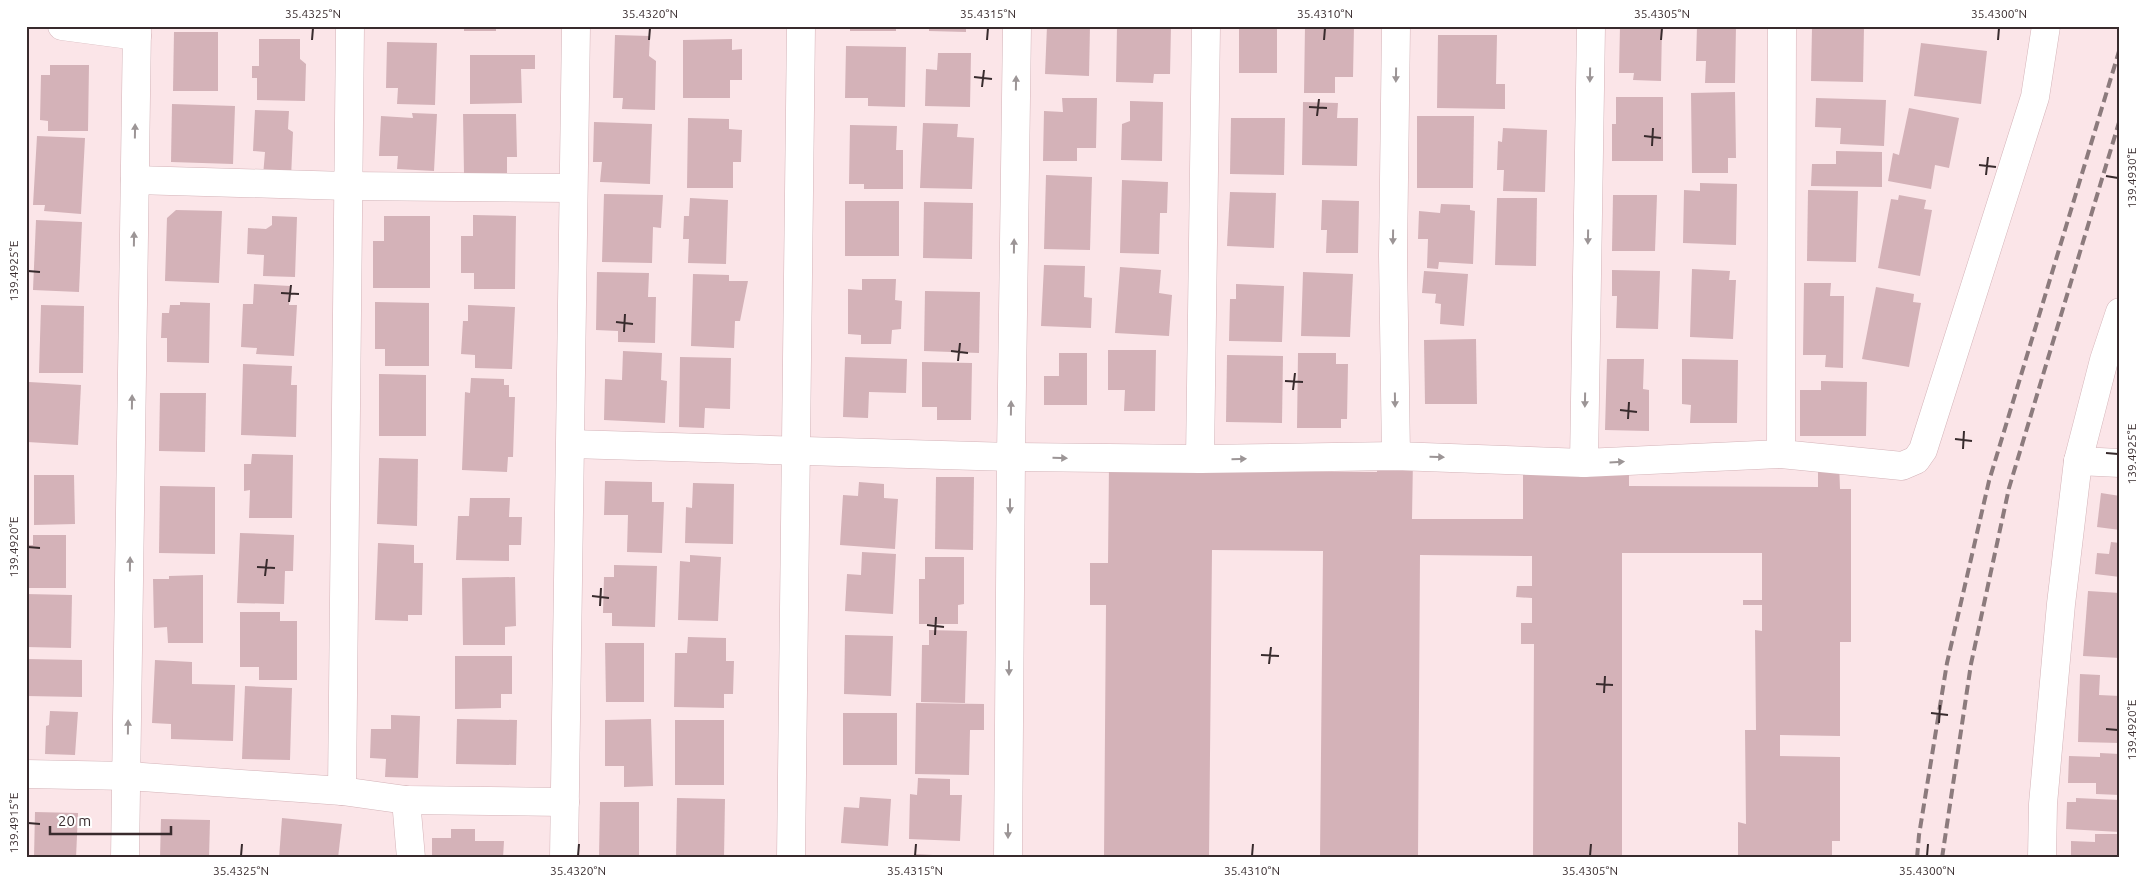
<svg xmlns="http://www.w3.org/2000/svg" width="2146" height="884" font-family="Ubuntu,sans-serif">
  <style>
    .building { fill: #d4b2b8 }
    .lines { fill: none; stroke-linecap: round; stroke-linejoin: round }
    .minor-casing { stroke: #d4b3b8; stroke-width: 29 }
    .tertiary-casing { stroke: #d4b3b8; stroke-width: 29 }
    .minor { stroke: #fff; stroke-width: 28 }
    .tertiary { stroke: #fff; stroke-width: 28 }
    .rail { stroke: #8c7b7d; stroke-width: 4; stroke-dasharray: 10 5; stroke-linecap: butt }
    .oneway { fill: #9c9596 }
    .ticks { fill: none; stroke: #382b2d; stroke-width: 2 }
    .neatline { fill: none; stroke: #382b2d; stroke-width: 2 }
    .ticks-label { font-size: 12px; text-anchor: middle; fill: #382b2d }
  </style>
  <rect width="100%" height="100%" fill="#fbe5e8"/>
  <g class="building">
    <rect x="464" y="26" width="32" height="5"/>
    <rect x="850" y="26" width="46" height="5"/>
    <polygon points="929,26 966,26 966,32 929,31"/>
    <polygon points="1047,26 1090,26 1089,76 1045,74"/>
    <polygon points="1117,26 1171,26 1170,74 1154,74 1153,83 1116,82"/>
    <rect x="1239" y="26" width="38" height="47"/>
    <polygon points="1305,26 1354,26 1353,77 1335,77 1335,93 1304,93"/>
    <polygon points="1620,26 1662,26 1661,81 1633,80 1634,73 1619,73"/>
    <polygon points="1697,26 1736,26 1735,83 1705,83 1706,61 1696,61"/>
    <polygon points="1812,27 1864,27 1863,82 1811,81"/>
    <polygon points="174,32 218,32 218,91 173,91"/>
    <polygon points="615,35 650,36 649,56 656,61 655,110 622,109 623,98 613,98"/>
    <polygon points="1438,35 1497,35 1496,84 1505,84 1505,109 1437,108"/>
    <polygon points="259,39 300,39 300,59 306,64 305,101 257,100 257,78 252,78 252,66 259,66"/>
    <polygon points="732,39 732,50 742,49 742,80 730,80 730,98 683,98 683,40"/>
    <polygon points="387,42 437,43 435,105 397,104 398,88 386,88"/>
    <polygon points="1921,43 1987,51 1981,104 1914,96"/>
    <polygon points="846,46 906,47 905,107 868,106 868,98 845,98"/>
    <polygon points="938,53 971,53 970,107 925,106 926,69 937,70"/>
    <polygon points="470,55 535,55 535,69 521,69 522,103 470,104"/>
    <polygon points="50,65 89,65 88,131 48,131 48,121 40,120 41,75 50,75"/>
    <polygon points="1735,92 1736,158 1728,158 1728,173 1692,173 1691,93"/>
    <polygon points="1616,97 1663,97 1663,161 1612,161 1612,124 1616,124"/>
    <polygon points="1062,98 1097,98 1096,148 1077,148 1077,161 1043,161 1044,111 1063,112"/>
    <polygon points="1816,98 1886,100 1884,146 1840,144 1841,128 1815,127"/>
    <polygon points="1130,101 1163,102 1162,161 1121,160 1122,124 1130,121"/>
    <polygon points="1303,102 1338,103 1337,118 1358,118 1357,166 1302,165"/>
    <polygon points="172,104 235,106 233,164 171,162"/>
    <polygon points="1909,108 1959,118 1949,168 1935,165 1931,189 1888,181 1893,153 1899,155"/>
    <polygon points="255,110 289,111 288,129 293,132 291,178 263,176 265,152 253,151"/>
    <polygon points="412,113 437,114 434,171 397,169 398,156 379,156 381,116 413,118"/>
    <polygon points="463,114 516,114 517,157 507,157 507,173 464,174"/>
    <polygon points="1417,116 1474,116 1473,188 1417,188"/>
    <polygon points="688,118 729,119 729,129 742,130 741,162 733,162 733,188 687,188"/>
    <polygon points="1231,118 1285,118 1284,175 1230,174"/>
    <polygon points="594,122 652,124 650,184 600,182 602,162 593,162"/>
    <polygon points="923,123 958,124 957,137 974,138 972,189 920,188"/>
    <polygon points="850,125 897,126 896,150 903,150 903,189 864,189 864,184 849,184"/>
    <polygon points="1503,128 1547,130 1545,192 1503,191 1504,170 1497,170 1498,141 1502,142"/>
    <polygon points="37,136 85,138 81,214 44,211 45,205 33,205"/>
    <polygon points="1836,151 1882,152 1882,187 1811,186 1812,164 1836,164"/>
    <polygon points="1046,175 1092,177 1090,250 1044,249"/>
    <polygon points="1122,180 1168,182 1167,213 1160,213 1159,254 1120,253"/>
    <polygon points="1700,183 1737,184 1736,245 1683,243 1684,190 1700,191"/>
    <polygon points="1808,190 1858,191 1856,262 1807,261"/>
    <polygon points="1230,192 1276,193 1274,248 1227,246"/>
    <polygon points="604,194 663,195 661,228 653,227 652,263 602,262"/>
    <polygon points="1613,195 1657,195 1655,251 1612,251"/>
    <polygon points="1899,195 1926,200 1924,209 1932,210 1920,276 1878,268 1891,199 1898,200"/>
    <polygon points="690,198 728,200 726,264 688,263 689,239 683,239 684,216 689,216"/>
    <polygon points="1497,198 1537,198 1536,266 1495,265"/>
    <polygon points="1322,200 1359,201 1358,253 1326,253 1327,230 1321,230"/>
    <rect x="845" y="201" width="54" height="55"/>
    <polygon points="924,202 973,203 972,259 923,258"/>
    <polygon points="1441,204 1470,205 1470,210 1475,211 1473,264 1439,262 1438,269 1427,268 1428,239 1418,239 1419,211 1440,213"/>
    <polygon points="176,210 222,211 219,283 165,281 167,218"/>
    <polygon points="473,215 516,216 515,289 474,289 474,273 461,273 461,236 473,236"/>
    <polygon points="272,216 297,217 295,277 263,276 264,255 247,254 248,228 266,229 272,225"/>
    <polygon points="384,216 430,216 430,288 373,288 373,241 384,241"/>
    <polygon points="36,220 82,222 79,292 33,290"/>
    <polygon points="1044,265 1085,266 1084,297 1092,298 1091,328 1041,326"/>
    <polygon points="1120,267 1161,270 1159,293 1172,295 1169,336 1115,333"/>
    <polygon points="1692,269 1730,271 1729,280 1736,280 1733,339 1690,337"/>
    <polygon points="1612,270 1660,271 1658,329 1616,328 1617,296 1612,296"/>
    <polygon points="1424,271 1468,274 1464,326 1440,324 1441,304 1435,303 1436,294 1422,293"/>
    <polygon points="597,272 649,273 648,297 656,297 655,343 618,342 618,331 596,330"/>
    <polygon points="1303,272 1353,274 1350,337 1301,336"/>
    <polygon points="693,274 729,275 729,281 748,281 740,321 735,321 734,348 691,346"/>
    <polygon points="862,279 896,279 895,300 902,301 901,329 892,330 891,344 861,344 861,335 848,334 848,289 862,290"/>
    <polygon points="1804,283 1831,283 1830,296 1844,296 1843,368 1825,367 1826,355 1803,355"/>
    <polygon points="254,284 290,286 289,305 297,305 294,356 256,354 257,348 241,347 243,304 253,304"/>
    <polygon points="1236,284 1284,286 1282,342 1229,341 1230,299 1236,299"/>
    <polygon points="1876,287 1914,294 1913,302 1921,303 1909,367 1862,359"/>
    <polygon points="925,291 980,292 979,353 924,351"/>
    <polygon points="180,302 210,303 209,363 167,362 167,338 161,338 162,313 169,313 170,305 180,305"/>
    <polygon points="375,302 429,303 429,366 385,366 385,349 375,349"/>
    <polygon points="41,305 84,306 83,373 39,373"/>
    <polygon points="468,305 515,307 512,369 475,368 475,355 461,354 463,321 468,321"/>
    <polygon points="1476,339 1477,404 1425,404 1424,340"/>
    <polygon points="1108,350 1156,350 1155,411 1124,411 1125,390 1108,390"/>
    <polygon points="623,351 662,353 661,380 667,381 665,423 604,420 605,379 622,380"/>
    <polygon points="1059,353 1087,353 1087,405 1044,405 1044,376 1059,376"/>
    <polygon points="1298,353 1336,353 1336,364 1348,364 1347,419 1341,419 1341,428 1297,428"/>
    <polygon points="1227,355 1283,356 1282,423 1226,422"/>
    <polygon points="680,357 731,358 730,409 705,408 704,428 679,427"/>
    <polygon points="845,357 907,359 906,393 869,392 868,418 843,417"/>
    <polygon points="1607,359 1644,359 1643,389 1649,390 1649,431 1605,430"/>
    <polygon points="1682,359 1738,360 1737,423 1690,423 1691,405 1682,404"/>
    <polygon points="922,362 972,363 971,420 937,420 937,407 922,407"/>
    <polygon points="243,364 292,366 291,385 297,385 296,437 241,435"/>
    <polygon points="379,374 426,375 426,436 379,436"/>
    <polygon points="471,378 504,379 504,385 509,385 509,397 515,397 513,457 508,457 507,472 462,470 465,392 470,393"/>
    <polygon points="1821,381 1867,382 1866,436 1800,436 1800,390 1821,390"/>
    <polygon points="29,382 81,385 78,445 27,442"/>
    <polygon points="160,393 206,393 205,452 159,451"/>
    <polygon points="252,454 293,455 292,518 249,518 250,490 244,491 244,464 251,464"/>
    <polygon points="379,458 418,459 417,526 377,524"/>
    <polygon points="1377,458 1413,458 1412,519 1523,519 1523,466 1629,466 1629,486 1818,487 1818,462 1839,462 1840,489 1851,489 1851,642 1840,642 1840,736 1780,735 1780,756 1840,757 1840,841 1832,841 1832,858 1738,858 1738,822 1746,824 1745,730 1756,730 1755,630 1762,631 1762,605 1743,605 1743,600 1762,600 1762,553 1622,553 1622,858 1533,858 1534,644 1521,644 1521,623 1532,623 1532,598 1516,597 1517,586 1532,586 1532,556 1420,555 1418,858 1320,858 1323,551 1212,550 1209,858 1104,858 1106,605 1090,605 1090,563 1108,563 1109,464 1208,471 1377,472"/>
    <polygon points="34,475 74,475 75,524 34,525"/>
    <polygon points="936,477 974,477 973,550 935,549"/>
    <polygon points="605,481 652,482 652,502 664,502 662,553 627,552 628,515 604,515"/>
    <polygon points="859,482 884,484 884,498 898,499 895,549 840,545 843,495 858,496"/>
    <polygon points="693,483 734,484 733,544 685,543 686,507 692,508"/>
    <polygon points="160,486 215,487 215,554 159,553"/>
    <polygon points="2101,493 2120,496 2120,530 2097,527"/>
    <polygon points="470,498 510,498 509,517 522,517 521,545 509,545 509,561 456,560 458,516 469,516"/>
    <polygon points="240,533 294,535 293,571 285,571 284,604 237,603"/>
    <polygon points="33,535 66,535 66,588 26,588 26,545 33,545"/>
    <polygon points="2111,542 2120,543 2120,577 2095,574 2097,553 2109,554"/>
    <polygon points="378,543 414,545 414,563 423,563 422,615 408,615 408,621 375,620"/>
    <polygon points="862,552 896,554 893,614 845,611 847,574 861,575"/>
    <polygon points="690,555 721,557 718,621 678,620 680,561 690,562"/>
    <polygon points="925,557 964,557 964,604 958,605 958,624 919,624 919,579 925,579"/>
    <polygon points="614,565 657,566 655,627 612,626 612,613 603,613 604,577 614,577"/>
    <polygon points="203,575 203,643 168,643 167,627 154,628 153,579 169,579 169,576"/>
    <polygon points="515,577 516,626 505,627 505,645 463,645 462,578"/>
    <polygon points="2088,591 2120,593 2120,658 2083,656"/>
    <polygon points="26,594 72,595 71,648 26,647"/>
    <polygon points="240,612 280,612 280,621 297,621 297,680 259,680 259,667 240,667"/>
    <polygon points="929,630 967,631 965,703 921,702 922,645 929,645"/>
    <polygon points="845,635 893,636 891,696 844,694"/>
    <polygon points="688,637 726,638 726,661 734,661 733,694 724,694 724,708 674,707 675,653 687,653"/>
    <polygon points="605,643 644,643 644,702 606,702"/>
    <polygon points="455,656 512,656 512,694 501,694 501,708 455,709"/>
    <polygon points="26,659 82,660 82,697 26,696"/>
    <polygon points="155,660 192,662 192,684 235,685 233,741 171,739 171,724 152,723"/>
    <polygon points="2080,674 2100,675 2099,695 2120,696 2120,743 2078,742"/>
    <polygon points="245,686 292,688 290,760 242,759"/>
    <polygon points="916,703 984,704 984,730 970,730 969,775 915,774"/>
    <polygon points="50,711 78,712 75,755 45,754 46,726 49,725"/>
    <rect x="843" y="713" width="54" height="52"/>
    <polygon points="391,715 420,716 418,778 385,777 386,759 370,758 371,729 391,729"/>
    <polygon points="457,719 517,720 516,765 456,764"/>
    <polygon points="651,719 653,786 624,787 624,766 605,766 605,720"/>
    <rect x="675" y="720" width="49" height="65"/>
    <polygon points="2100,753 2120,754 2120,795 2096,794 2096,783 2068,783 2069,756 2100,757"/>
    <polygon points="918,778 950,779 950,795 962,795 960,841 909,839 910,794 917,795"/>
    <polygon points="860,797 891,799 888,846 841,843 844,807 859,808"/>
    <polygon points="677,798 725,799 724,858 676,858"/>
    <polygon points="2076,798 2120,800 2120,832 2066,829 2067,802 2076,802"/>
    <polygon points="600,802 639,802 639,857 599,858"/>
    <polygon points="35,812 78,813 76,858 34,858"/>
    <polygon points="282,818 342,824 338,858 279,858"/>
    <polygon points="161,819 210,820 209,858 160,858"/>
    <polygon points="451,829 475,829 475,841 504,841 503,858 432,858 432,838 451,838"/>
    <polygon points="2095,834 2118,834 2120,858 2071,858 2071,841 2095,842"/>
    <polygon points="914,854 952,856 952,858 914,858"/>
  </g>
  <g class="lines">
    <g class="minor-casing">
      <g id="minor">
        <polyline points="62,26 137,36"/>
        <polyline points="135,180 347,186 572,188"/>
        <polyline points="571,444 1011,457 1200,459 1396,456 1584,463 1781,454 1902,466 1916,460 1923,450 2035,97 2046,26"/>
        <polyline points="1781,454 1782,26"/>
        <polyline points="1396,456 1393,255 1396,26"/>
        <polyline points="1200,459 1206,26"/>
        <polyline points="2078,461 2120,463"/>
        <polyline points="1584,463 1591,26"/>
        <polyline points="26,774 128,776 342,791 406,800 565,802"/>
        <polyline points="342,791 350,26"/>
        <polyline points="406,800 411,858"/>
        <polyline points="125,858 137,26"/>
        <polyline points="564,858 576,26"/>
        <polyline points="1008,858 1011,457 1017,26"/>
        <polyline points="2042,858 2043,804 2061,604 2078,461 2104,360 2120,312"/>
      </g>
    </g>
    <g class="tertiary-casing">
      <polyline id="tertiary" points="791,858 801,26"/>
    </g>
    <use href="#minor" class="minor"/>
    <use href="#tertiary" class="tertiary"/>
    <g class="rail">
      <polyline points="1917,858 1919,835 1947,663 1989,481 2120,48"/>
      <polyline points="1942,858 1971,664 2009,488 2120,119"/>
    </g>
  </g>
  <defs><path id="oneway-solid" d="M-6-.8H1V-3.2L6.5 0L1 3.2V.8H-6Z" transform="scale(1.25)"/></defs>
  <g class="oneway">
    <use href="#oneway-solid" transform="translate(1396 75) rotate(91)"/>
    <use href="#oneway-solid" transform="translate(1590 75) rotate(91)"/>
    <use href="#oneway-solid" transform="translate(1016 83) rotate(-89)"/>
    <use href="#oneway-solid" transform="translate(135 131) rotate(-89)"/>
    <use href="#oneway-solid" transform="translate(1393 237) rotate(91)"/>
    <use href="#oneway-solid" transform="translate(1588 237) rotate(91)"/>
    <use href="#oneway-solid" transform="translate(134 239) rotate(-89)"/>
    <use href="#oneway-solid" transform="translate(1014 246) rotate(-89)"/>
    <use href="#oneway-solid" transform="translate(1395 400) rotate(89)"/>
    <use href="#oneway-solid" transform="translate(1585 400) rotate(91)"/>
    <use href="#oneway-solid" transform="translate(132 402) rotate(-89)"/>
    <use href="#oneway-solid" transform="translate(1011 408) rotate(-89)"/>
    <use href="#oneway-solid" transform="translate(1437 457) rotate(2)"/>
    <use href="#oneway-solid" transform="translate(1060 458) rotate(1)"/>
    <use href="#oneway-solid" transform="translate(1239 459) rotate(-1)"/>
    <use href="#oneway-solid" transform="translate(1617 462) rotate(-3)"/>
    <use href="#oneway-solid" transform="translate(1010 506) rotate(90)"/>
    <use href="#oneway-solid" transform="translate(130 564) rotate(-89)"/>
    <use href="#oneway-solid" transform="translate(1009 668) rotate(90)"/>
    <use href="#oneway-solid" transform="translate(128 727) rotate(-89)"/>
    <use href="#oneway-solid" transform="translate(1008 831) rotate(90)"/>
  </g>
  <path class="ticks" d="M312,40L313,28M649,40L650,28M987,40L988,28M1324,40L1325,28M1661,40L1662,28M1998,40L1999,28M974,77L992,79M982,87L984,70M1309,107L1327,108M1317,116L1319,99M1644,136L1661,138M1652,146L1653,128M1979,165L1996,167M1986,175L1988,157M2106,176L2118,178M28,271L40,272M281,293L299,294M289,302L291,285M616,322L633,324M624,332L625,314M951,351L968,353M958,361L960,343M1285,381L1303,382M1293,390L1295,373M1620,410L1637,412M1628,419L1629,402M1955,439L1972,441M1963,449L1964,431M2106,453L2118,454M28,547L40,548M257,567L275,568M265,576L267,559M592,596L609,598M600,606L601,588M927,625L944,627M935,635L936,617M1261,655L1279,656M1269,664L1271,647M1596,684L1613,685M1604,693L1605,676M1931,713L1948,715M1939,723L1940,705M2106,729L2118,730M28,823L40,824M241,856L242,844M578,856L579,844M915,856L916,844M1252,856L1253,844M1590,856L1591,844M1927,856L1928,844"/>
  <rect width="2146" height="884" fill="none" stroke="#ffffff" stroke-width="55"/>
  <path d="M50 826v8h121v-8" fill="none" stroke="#382b2d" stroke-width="2.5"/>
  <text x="58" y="826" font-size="15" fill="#382b2d" stroke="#ffffff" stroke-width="4" paint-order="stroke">20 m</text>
  <rect x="28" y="28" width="2090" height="828" class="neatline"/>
  <g class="ticks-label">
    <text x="313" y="18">35.4325°N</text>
    <text x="650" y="18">35.4320°N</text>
    <text x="988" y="18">35.4315°N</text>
    <text x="1325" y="18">35.4310°N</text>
    <text x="1662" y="18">35.4305°N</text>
    <text x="1999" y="18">35.4300°N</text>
    <text transform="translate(2132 178) rotate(-90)" y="4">139.4930°E</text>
    <text transform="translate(14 271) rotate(-90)" y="4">139.4925°E</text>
    <text transform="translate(2132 454) rotate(-90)" y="4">139.4925°E</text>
    <text transform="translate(14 547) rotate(-90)" y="4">139.4920°E</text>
    <text transform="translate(2132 730) rotate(-90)" y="4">139.4920°E</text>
    <text transform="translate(14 823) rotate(-90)" y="4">139.4915°E</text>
    <text x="241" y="875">35.4325°N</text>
    <text x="578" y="875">35.4320°N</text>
    <text x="915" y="875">35.4315°N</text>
    <text x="1252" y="875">35.4310°N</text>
    <text x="1590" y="875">35.4305°N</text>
    <text x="1927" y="875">35.4300°N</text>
  </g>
</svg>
